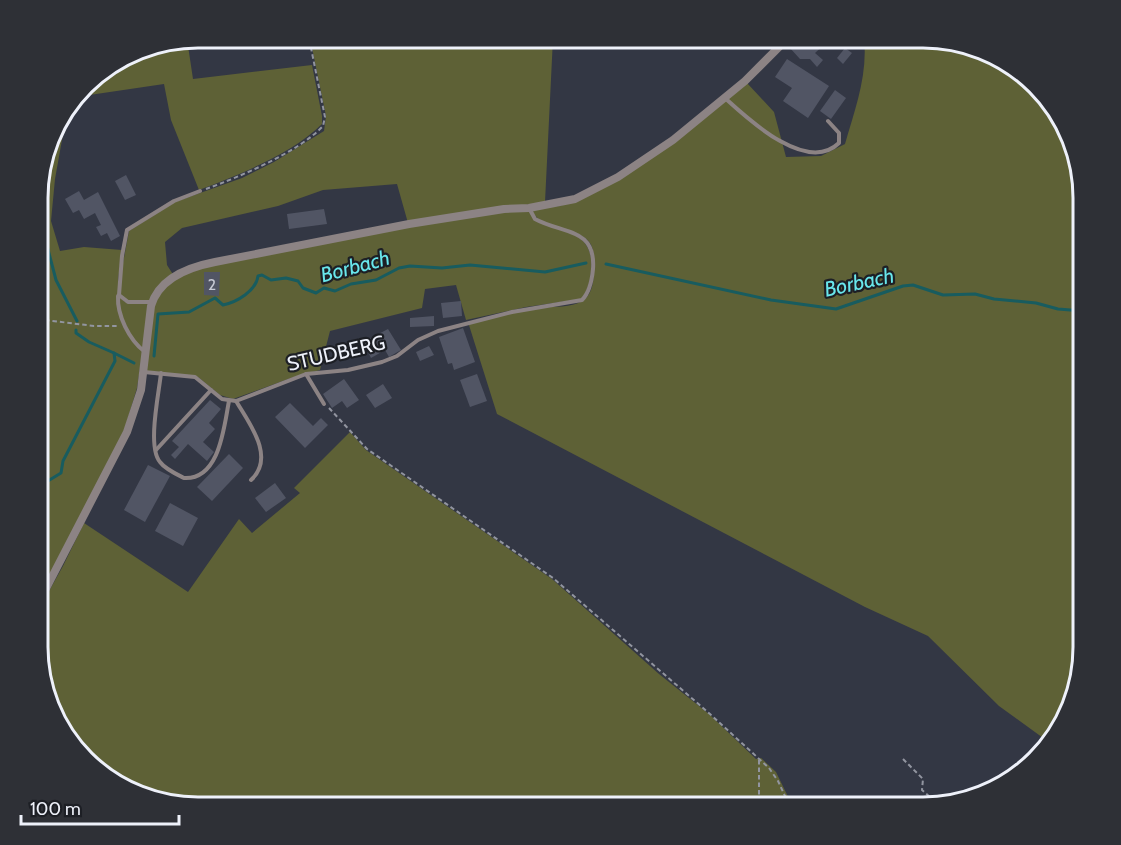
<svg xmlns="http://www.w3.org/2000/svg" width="1121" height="845" font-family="Cabin,sans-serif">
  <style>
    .green { fill: #5e6136 }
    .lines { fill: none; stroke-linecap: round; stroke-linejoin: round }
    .stream { stroke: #185c5f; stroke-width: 3 }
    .building { fill: #515564 }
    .path { stroke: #9295a0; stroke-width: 2; stroke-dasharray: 4.5 3; stroke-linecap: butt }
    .service { stroke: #8c8384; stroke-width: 4 }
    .minor { stroke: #8c8384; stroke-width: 8 }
    .labels { text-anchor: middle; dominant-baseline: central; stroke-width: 4.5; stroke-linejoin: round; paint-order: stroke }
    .number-label { font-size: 16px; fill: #c7cad4 }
    .street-label { font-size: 20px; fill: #eef1fa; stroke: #1d1f25 }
    .water-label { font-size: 21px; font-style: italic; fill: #69e7ec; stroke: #1d1f25 }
    .rim { fill: none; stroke: #eef1fa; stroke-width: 3 }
  </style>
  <rect width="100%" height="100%" fill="#333744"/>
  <g class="green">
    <polygon points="310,38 553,38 545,202 408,223 397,184 323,190 278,206 182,228 165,242 167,265 174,276 152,300 128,302 120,295 120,279 129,231 175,202 242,178 274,162 324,131 326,116"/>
    <path d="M864,38H933L984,50L1029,77L1067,127L1083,197V658L1071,708L1050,743L999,706L928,636L865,607L497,414L468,322C492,318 517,311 541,308C554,306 571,308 582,301C593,295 594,279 594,268C594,257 595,245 585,238C569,225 538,230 531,208L560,206L619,180L674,143L747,83L774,112L786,157L821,156L845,144C855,109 868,75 864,38Z"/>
    <path d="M187,39L193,79L312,65L322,116V124C292,154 238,175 199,190L171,120L164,84L76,97L92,77L146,46Z"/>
    <polygon points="68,106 55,179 51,221 60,251 84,247 122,250 118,280 119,296 125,302 150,302 137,388 124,431 38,597 39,177 59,118"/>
    <path d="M528,209L535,220C564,231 596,233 591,272C590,282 588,291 581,299L526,307L466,320L456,285L425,289L422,308L330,331L320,370L291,378L233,399L220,395L198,377L145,371L150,317L161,290L188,270L409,226Z"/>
    <polygon points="350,432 366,450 552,579 659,674 709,714 756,759 761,758 776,772 793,807 188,807 137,795 92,768 54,718 38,658 38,611 63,566 84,523 188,592 239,519 252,533 300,493 294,488"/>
  </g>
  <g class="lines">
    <g class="stream">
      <polyline points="42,167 39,215 56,280 77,321"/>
      <polyline points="606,264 771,300 836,309 903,286 913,285 943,295 975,294 994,299 1036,303 1058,309 1083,311"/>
      <polyline points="76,330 76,333 89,342 114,353"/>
      <path d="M154,356L158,314L189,312L215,298L223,305C237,302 256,291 258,276L262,275L271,280L286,278L298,281L303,288L316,293L324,288L335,291L351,284L376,280L399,268L410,266L442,268L470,265L545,272L586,263"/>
      <polyline points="38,487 61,473 63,461 115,361 114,353 134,363"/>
    </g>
  </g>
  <g class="building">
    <polygon points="800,38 831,38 815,53 823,60 817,67 810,59 800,59 790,48"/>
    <polygon points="845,48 852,53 843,64 837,58"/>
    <polygon points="787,59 829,86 808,118 783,101 792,88 775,77"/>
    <polygon points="835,90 846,98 831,119 820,111"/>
    <polygon points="126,175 136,195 125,200 115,181"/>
    <polygon points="79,191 84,200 98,192 120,236 111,241 107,233 101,236 96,227 101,225 95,213 84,219 79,210 73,213 65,199"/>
    <polygon points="324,209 327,224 289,229 287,214"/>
    <polygon points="204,272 220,272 219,296 204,295"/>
    <polygon points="461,301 462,316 443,318 441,303"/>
    <polygon points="434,316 434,326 410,327 410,318"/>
    <polygon points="463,328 475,362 454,370 452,363 448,364 439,337"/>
    <polygon points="388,329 401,350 389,357 385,350 371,358 363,342"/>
    <polygon points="429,346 434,355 420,361 416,352"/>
    <polygon points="477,374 487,401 470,407 460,380"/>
    <polygon points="344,379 359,400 347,408 342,401 332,408 323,394"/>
    <polygon points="383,384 392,398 375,408 366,395"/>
    <polygon points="210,400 221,409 209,423 215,429 203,442 214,452 207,461 188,444 175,459 171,455 179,447 172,441"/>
    <polygon points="290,403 313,426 321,418 328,425 305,448 275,417"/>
    <polygon points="229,454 243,468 212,501 197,487"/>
    <polygon points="148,465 170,476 145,522 124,510"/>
    <polygon points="275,483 286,498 266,512 255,498"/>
    <polygon points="170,503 198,518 183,546 155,531"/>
  </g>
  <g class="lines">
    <g class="path">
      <path d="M206,189C239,177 299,152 323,126L325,117L309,38"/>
      <polyline points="45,320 94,326 117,326"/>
      <polyline points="329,408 367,449 553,578 710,714 769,768 778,781 790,807"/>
      <polyline points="903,759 923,779 922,790 938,804"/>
      <polyline points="759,760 759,807"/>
    </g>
    <g class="service">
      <path d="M726,99C749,120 807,174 839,143V133L828,121"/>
      <path d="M118,296C117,315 129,340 145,352"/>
      <polyline points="152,302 128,302 119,295 122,256 127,230 174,201 200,191"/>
      <path d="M144,372L195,377L222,399L236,401L306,374L348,370L382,362L397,356L418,340L438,331L512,312L582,300C590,292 592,280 593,269C596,227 562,234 535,219L529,208"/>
      <path d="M161,373C159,393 147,447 160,462C165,469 176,474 184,478C220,480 224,426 229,401"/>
      <polyline points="306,374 324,404"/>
      <path d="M236,401C249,423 276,457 251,480"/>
      <polyline points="156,450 211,390"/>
    </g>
    <path class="minor" d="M38,604L127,432L141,390L151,306C159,278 189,267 215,262L409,224L504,209L529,208L575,199L618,177L673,140L745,81L788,38"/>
  </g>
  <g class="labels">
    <g class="number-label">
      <text x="212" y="284">2</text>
    </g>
    <g class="street-label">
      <text transform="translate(336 353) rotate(-13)">STUDBERG</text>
    </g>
    <g class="water-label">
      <text transform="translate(355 266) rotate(-15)">Borbach</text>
      <text transform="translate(859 282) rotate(-12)">Borbach</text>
    </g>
  </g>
  <path d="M0 0H1121V845H0ZM198 48H923A150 150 0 0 1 1073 198V647A150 150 0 0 1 923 797H198A150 150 0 0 1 48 647V198A150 150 0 0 1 198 48Z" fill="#2e3036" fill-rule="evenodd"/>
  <path class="rim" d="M198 48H923A150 150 0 0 1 1073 198V647A150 150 0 0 1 923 797H198A150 150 0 0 1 48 647V198A150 150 0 0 1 198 48Z"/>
  <path d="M21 815v9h158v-9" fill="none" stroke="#eef1fa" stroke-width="3"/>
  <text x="30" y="815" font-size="18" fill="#eef1fa" stroke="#1d1f25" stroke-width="4.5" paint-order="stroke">100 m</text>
</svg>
